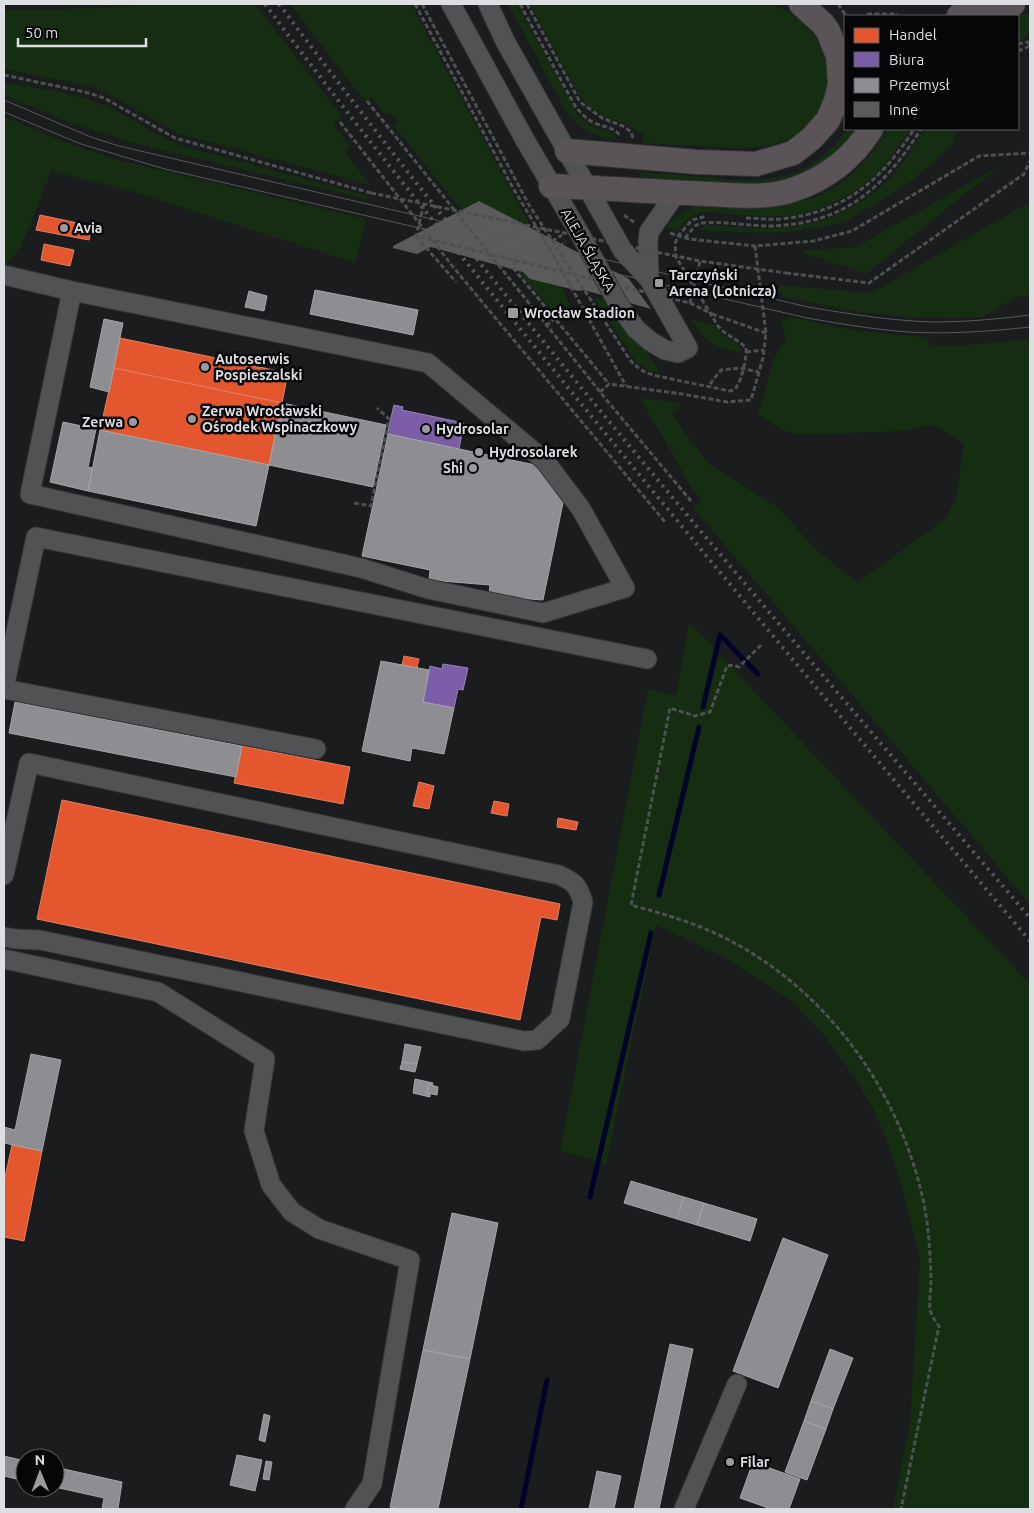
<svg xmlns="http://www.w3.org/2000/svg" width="1034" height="1513" font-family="Ubuntu,sans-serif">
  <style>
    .green { fill: #152d11 }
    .shops { fill: #e4572e; stroke: #e28064 }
    .offices { fill: #7b5ea7; stroke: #9885b9 }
    .industry { fill: #8d8d92; stroke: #a5a6aa }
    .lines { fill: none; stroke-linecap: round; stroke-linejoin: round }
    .stream { stroke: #020328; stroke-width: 5 }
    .building { fill: #5b5b5c }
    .minor-casing { stroke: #343537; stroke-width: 21 }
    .major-casing { stroke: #343537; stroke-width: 26 }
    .path { stroke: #4f5053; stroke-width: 3; stroke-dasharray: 5 2.5; stroke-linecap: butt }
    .minor { stroke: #515253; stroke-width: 19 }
    .major { stroke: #5a5458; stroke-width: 24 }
    .tram { stroke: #565859; stroke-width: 1 }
    .rail { stroke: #565859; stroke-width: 4; stroke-dasharray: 2.5 5; stroke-linecap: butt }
    .path-bridge { stroke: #4f5053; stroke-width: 3; stroke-dasharray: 5 2.5; stroke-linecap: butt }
    .poi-dot { fill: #999b9d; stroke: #050608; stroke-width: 2 }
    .labels { text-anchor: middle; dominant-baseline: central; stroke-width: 5; stroke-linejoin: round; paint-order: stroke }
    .poi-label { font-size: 14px; font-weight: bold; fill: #dddfe2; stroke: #050608; text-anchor: start }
    .street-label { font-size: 14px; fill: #dddfe2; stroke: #050608 }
  </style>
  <rect width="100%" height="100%" fill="#1a1c1e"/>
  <g class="green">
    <polygon points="151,4 255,4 342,116 333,124 351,147 345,152 370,185 177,133 107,93 89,86 4,69 4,10 102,8"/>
    <polygon points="290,4 411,4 562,285 571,311 550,308 518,271 508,268 394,126 399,122 392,113 386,116 372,97 365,102"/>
    <path d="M508,4H517L577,114L589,125L612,133L618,140C593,138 575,126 562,104Z"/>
    <path d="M530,4H768C807,15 838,51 826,93C822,108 814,122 802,131C783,146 759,148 736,148L643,143V135C626,121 617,123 600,114C591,110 585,102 579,95Z"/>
    <polygon points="1008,14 1030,14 1030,31 1025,38 1018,41 1018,16 996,16"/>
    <path d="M4,82C38,89 76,92 108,107C133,118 156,136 182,146L365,195L370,200L126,141L70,123L4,95Z"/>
    <polygon points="4,116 62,141 118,160 366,219 355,263 128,190 51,171 30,226 19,249 5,266 4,265"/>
    <path d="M847,129H857C804,201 719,184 641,179V172C658,174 675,174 691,176C754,183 807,188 847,129Z"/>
    <path d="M887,129H910C900,145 890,161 875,175C852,197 818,213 785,216C759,218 731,213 704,212C691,214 685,222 677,231L667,226C675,215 687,208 701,205C785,209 840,210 887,129Z"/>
    <path d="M924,129H956L953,145L911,182L848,220L825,227L789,232L759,233L697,230L707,225C733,226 761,230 787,227C827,224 868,204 894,173C906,159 915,144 924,129Z"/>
    <polygon points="1001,165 866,274 803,253 804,250 856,247"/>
    <polygon points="1030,202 1030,295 1016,297 984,317 951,318 907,317 857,312 783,297 783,294 776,292 780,285 871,293"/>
    <polygon points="594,297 604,299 626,332 646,351 661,374 648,370 636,362"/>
    <polygon points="787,316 857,331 926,337 930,345 967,345 1030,339 1030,904 693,508 702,500 693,490 640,398 680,403 681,407 672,414 689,439 711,465 779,508 815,549 858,582 945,519 956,498 964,444 934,425 900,431 802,435 785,431 758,415 773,360 786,339 781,319 786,321"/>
    <path d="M690,319L714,325L723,336L738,344L743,353C715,347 706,344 690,319Z"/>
    <polygon points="689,622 1030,984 1030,1509 893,1509 910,1422 920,1259 905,1198 891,1152 875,1112 854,1077 828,1040 791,1000 722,956 656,925 606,1164 560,1151 648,689 676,695"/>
  </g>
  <g class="shops">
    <polygon points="40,215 92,226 89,240 36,230"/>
    <polygon points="44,244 74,250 70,266 41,260"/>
    <polygon points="120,338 288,373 282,403 114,368"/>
    <polygon points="114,368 282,403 269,465 100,430"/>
    <polygon points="404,656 419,659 417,668 402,665"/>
    <polygon points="242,746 350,767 343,804 234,783"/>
    <polygon points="419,782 434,786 429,809 413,806"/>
    <polygon points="62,800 560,904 557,920 541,917 520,1020 37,919"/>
    <polygon points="494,801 509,804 507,816 491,813"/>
    <polygon points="558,818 578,822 576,830 557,827"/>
    <polygon points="12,1145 42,1151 24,1241 4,1237 4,1182"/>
  </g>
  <g class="offices">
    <polygon points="394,405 403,407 402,410 464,423 459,449 387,434"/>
    <polygon points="443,664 468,668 463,690 458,689 454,708 423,702 430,666 442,669"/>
  </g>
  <g class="industry">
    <polygon points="315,290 418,310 413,335 310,314"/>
    <polygon points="249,291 267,296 264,311 245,307"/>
    <polygon points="104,319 123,323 109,392 90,387"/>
    <polygon points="282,403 386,425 373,487 269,465"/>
    <polygon points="63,422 96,429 88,467 93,468 88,491 50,482"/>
    <polygon points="100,430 269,465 256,526 88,491"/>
    <polygon points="388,434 540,466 563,503 543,600 489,596 490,585 429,580 430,570 362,556"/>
    <polygon points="381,661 429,670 423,702 454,708 444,754 412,748 410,761 362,751"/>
    <polygon points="15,702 242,746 236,777 9,733"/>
    <polygon points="405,1044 421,1047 417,1064 402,1062"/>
    <polygon points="31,1054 61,1060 42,1151 4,1143 4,1127 15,1130"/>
    <polygon points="402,1062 417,1064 415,1072 400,1069"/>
    <polygon points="415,1079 433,1083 432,1085 428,1084 427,1093 430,1094 430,1097 413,1093"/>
    <polygon points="428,1084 438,1087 437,1095 427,1093"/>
    <polygon points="631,1181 684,1197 677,1219 624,1203"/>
    <polygon points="684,1197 704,1203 697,1225 677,1219"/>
    <polygon points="704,1203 757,1219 750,1241 697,1225"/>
    <polygon points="452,1213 498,1223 470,1359 423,1350"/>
    <polygon points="783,1238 828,1255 778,1388 733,1371"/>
    <polygon points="670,1344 693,1349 659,1509 634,1509"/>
    <polygon points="830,1349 853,1358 833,1409 811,1401"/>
    <polygon points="423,1350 470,1359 438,1509 400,1509 390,1507"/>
    <polygon points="811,1401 833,1409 826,1429 804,1421"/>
    <polygon points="264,1414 270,1416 265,1442 259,1440"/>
    <polygon points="804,1421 826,1429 807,1480 785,1472"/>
    <polygon points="237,1455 262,1460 255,1491 230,1485"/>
    <polygon points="4,1456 25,1461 25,1481 4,1476"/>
    <polygon points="266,1461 272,1462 269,1480 263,1479"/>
    <polygon points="753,1462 800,1479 789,1509 771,1509 740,1498"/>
    <polygon points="55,1467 122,1482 118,1509 102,1509 104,1498 55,1487"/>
    <polygon points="597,1471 621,1476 614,1509 589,1509"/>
  </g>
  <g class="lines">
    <g class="stream">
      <polyline points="703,707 720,635 758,674"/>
      <polyline points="659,895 699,727"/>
      <polyline points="590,1197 651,933"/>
      <polyline points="521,1509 547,1380"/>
    </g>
  </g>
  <polygon class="building" points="479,201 629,279 651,309 584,290 579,291 530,279 523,272 431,247 417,254 393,248 393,246"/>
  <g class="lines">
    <g class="minor-casing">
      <g id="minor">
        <polyline points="451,4 525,140 580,234 619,305 636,329 650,341 665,350 678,353 688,348 649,279 623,251 505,41 488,4"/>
        <polyline points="4,275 72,291 428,363 545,461 581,509 625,588 543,613 428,589 361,568 30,494 72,291"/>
        <polyline points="649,279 648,241 649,232 676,193"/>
        <polyline points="4,688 36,537 647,659"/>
        <polyline points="4,689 316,749"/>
        <path d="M4,875L29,763L559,875C574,882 578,885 583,902L560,1019L537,1040L524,1041L40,940L16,939L4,937"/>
        <polyline points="4,959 158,992 265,1059 254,1131 271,1185 292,1212 319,1229 410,1260 372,1484 355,1509"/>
        <polyline points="684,1509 737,1384"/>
      </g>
    </g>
    <g class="major-casing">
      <g id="major">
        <polyline points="959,16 987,7 1013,4"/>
        <polyline points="567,151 697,162 756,164 793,153 811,139 828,120 836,101 840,84 838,56 828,31 823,24 801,4"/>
        <path d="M551,186C604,188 656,192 708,194C735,195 766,199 792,190C826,179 852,159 871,129"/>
      </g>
    </g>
    <g class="path">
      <polyline points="415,4 513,188 555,258 626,386"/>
      <path d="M422,4L529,205L630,360C638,369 645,373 657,376L730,391C734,390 735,390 737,386C742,379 747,356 746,348C738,339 726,336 718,326L676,257L675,244L678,236L692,220L707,216"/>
      <path d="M520,4L575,106C580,112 586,119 594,123C604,127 614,127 620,136"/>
      <polyline points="527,4 580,102 602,118 625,127 631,132 633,138"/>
      <polyline points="838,4 846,16"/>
      <polyline points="867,14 898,14"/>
      <polyline points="1018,44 1027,42 1030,44"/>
      <polyline points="1018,51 1030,46"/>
      <polyline points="4,75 85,92 104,98 175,138 371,193"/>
      <polyline points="367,101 609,403 691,501"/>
      <polyline points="340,122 454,268 665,522"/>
      <polyline points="624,215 635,223"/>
      <path d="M746,218C757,218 769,220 780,219C844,213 881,181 914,129"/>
      <polyline points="670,233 689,239 755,246"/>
      <polyline points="416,236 456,282"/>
      <path d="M685,238L695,226L701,223C724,221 748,226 771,226C844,224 884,188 921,129"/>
      <polyline points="552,241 562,235"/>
      <polyline points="559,246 566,242"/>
      <polyline points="515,260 514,269 609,384"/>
      <polyline points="786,273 869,283 1024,174 1030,161"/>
      <polyline points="712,314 766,333"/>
      <polyline points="546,326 554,319"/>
      <polyline points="746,352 764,350"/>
      <polyline points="710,384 721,370 740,368 759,372"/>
      <polyline points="600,392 609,384 682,394 727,402 751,400 763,358 766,333 755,246 813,241 852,231 979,156 1030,153"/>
      <polyline points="354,503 371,506 389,419 377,408"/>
      <path d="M761,645L739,667L733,665L727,666L710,712L695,716L670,708L631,905C660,913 689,921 717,934C824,985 900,1089 924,1204C929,1229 930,1254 931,1279C931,1289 929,1301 930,1310C932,1316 935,1321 939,1326L901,1509"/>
    </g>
    <use href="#minor" class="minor"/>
    <use href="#major" class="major"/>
    <g class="tram">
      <path d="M4,100L91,137L119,146L808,307C850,314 892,321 934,322C966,322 998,319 1030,315"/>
      <path d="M4,112L81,144L165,169L807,318C836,323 865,328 895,331C940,335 985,332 1030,327"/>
    </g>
    <g class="rail">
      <path d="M265,4C364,137 469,266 574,395C724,579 877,760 1030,941"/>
      <path d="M279,4C515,320 774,618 1030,918"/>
    </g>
    <g class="path-bridge">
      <polyline points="371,193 700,261 786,273"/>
      <polyline points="424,204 416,236 690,303 712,314"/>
      <polyline points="690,303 700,261"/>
    </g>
  </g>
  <g class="poi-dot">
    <circle cx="64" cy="228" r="5"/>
    <rect x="654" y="278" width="10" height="10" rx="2.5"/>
    <rect x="507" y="307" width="12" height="12" rx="2.5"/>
    <circle cx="205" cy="367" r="5"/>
    <circle cx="192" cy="419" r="5"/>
    <circle cx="133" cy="422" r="5"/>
    <circle cx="426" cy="429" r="5"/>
    <circle cx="479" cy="452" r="5"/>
    <circle cx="473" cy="468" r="5"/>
    <circle cx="730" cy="1462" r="5"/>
  </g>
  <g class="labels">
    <g class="poi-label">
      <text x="74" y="228">Avia</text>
      <text x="669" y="275">Tarczyński<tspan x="669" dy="16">Arena (Lotnicza)</tspan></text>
      <text x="524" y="313">Wrocław Stadion</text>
      <text x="215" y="359">Autoserwis<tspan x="215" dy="16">Pospieszalski</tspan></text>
      <text x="202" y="411">Zerwa Wrocławski<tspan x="202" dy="16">Ośrodek Wspinaczkowy</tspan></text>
      <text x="123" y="422" text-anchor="end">Zerwa</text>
      <text x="436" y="429">Hydrosolar</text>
      <text x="489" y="452">Hydrosolarek</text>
      <text x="463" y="468" text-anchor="end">Shi</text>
      <text x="740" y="1462">Filar</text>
    </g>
    <g class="street-label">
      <text transform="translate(588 250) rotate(60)">ALEJA ŚLĄSKA</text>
    </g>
  </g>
  <rect width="1034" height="1513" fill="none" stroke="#dddfe2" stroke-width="10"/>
  <rect x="844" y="15" width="175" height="115" fill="#050608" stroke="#5b5d5f"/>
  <rect x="854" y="28" width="25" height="15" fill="#e4572e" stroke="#5b5d5f"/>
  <text x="889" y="40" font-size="15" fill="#dddfe2">Handel</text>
  <rect x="854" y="52" width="25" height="15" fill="#7b5ea7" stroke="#5b5d5f"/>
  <text x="889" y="65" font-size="15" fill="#dddfe2">Biura</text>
  <rect x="854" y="78" width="25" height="15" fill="#8d8d92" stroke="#5b5d5f"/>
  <text x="889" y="90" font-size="15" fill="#dddfe2">Przemysł</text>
  <rect x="854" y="102" width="25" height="15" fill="#5b5b5c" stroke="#5b5d5f"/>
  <text x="889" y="115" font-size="15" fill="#dddfe2">Inne</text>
  <g transform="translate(40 1473) rotate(359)"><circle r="24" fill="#050608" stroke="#5b5d5f"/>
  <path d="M0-4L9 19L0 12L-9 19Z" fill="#999b9d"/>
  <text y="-8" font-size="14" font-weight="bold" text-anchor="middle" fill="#dddfe2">N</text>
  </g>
  <path d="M18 38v8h128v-8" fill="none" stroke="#dddfe2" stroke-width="2.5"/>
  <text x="25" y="38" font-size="15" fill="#dddfe2" stroke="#050608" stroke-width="4" paint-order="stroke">50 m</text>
</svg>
